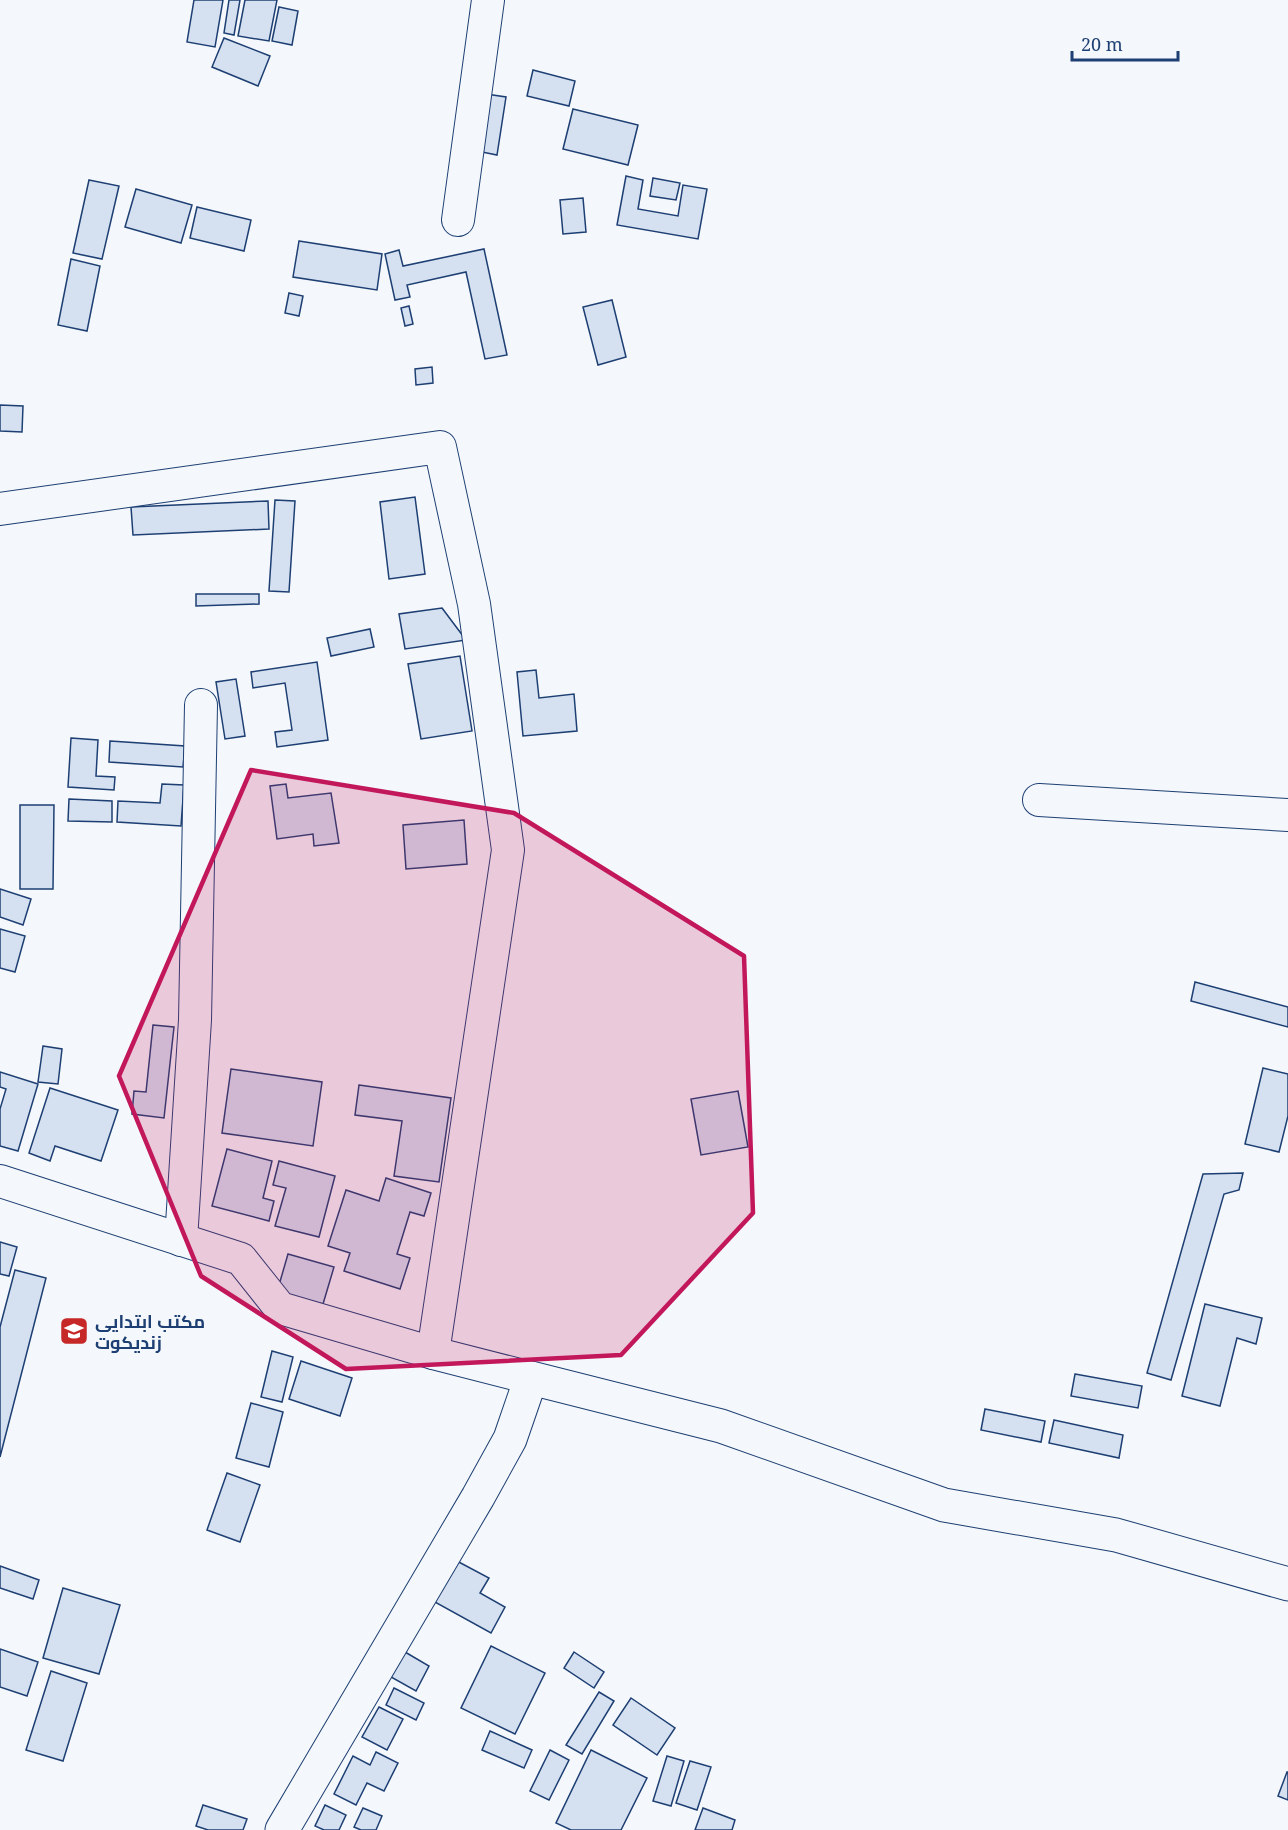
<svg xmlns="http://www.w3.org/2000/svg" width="1288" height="1830" font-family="'Noto Serif',Cairo,serif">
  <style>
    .building { fill: #d5e0f0; stroke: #1d3f73; stroke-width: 1.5 }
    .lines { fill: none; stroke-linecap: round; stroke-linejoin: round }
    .street-casing { stroke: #1d3f73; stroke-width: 34 }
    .secondary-casing { stroke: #1d3f73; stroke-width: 35 }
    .street { stroke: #f4f7fb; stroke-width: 32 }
    .secondary { stroke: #f4f7fb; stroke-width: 33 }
    .marked { fill: #c2185b; fill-opacity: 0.2; stroke: #c2185b; stroke-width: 4.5; stroke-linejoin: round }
    .labels { text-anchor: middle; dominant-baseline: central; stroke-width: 4.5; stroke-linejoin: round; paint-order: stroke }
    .poi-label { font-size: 18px; font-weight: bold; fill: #1d3f73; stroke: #f4f7fb; text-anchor: start }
  </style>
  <rect width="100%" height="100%" fill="#f4f7fb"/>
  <g class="building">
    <polygon points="194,0 223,0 215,47 187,42"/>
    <polygon points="229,0 240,0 234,35 224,33"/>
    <polygon points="245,0 277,0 269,41 238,36"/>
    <polygon points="279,7 298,11 292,45 272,41"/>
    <polygon points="224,38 270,56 258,86 212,67"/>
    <polygon points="533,70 575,81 569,106 527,96"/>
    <polygon points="486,94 506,97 497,155 477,151"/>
    <polygon points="573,109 638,125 628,165 563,149"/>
    <polygon points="626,176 643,180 638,209 678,216 683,185 707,189 698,239 617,225"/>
    <polygon points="653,178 680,183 676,200 650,196"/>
    <polygon points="89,180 119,186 102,259 73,253"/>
    <polygon points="136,189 192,205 181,243 125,227"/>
    <polygon points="583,198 586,232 563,234 560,200"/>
    <polygon points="197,207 251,220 244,251 190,238"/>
    <polygon points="299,241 382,254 377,290 293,277"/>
    <polygon points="484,249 507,355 485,359 466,272 407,285 410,297 395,300 385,254 399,250 403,266"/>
    <polygon points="71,259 100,266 87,331 58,325"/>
    <polygon points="289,293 303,296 299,316 285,313"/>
    <polygon points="612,300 626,357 598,365 583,307"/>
    <polygon points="409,306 413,324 405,326 401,308"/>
    <polygon points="432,367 433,383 416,385 415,369"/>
    <polygon points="0,405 23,406 22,432 0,431"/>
    <polygon points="415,497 425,574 389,579 380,502"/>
    <polygon points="275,500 295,501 289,592 269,591"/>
    <polygon points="268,501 269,529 133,535 131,507"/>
    <polygon points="196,594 259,594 259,604 196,606"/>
    <polygon points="442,608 466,640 405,649 399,614"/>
    <polygon points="370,629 374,647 331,656 327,638"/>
    <polygon points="460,656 472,731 421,739 408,664"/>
    <polygon points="317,662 328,740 277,747 275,732 292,730 285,683 253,688 251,672"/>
    <polygon points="536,670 539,698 574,694 577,731 523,736 517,672"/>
    <polygon points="236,679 245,736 225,739 216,682"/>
    <polygon points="71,738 98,740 96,776 115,777 114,790 68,787"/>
    <polygon points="110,741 185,746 183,767 109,762"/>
    <polygon points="162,784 184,785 181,826 117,822 118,801 160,803"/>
    <polygon points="286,784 288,798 331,793 339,843 314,846 313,834 277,839 270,786"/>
    <polygon points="69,799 112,801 112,822 68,821"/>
    <polygon points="20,805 54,805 53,889 20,889"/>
    <polygon points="464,820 467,864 406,869 403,825"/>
    <polygon points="0,889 31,899 23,925 0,917"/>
    <polygon points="0,929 25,936 15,972 0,968"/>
    <polygon points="1195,982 1288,1007 1288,1027 1191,1001"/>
    <polygon points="153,1025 174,1027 164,1118 132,1114 134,1091 146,1092"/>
    <polygon points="43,1046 62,1049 58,1084 38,1082"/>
    <polygon points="1263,1068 1288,1074 1288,1116 1279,1152 1245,1144"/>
    <polygon points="231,1069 322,1082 313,1146 222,1133"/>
    <polygon points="0,1072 38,1084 18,1151 0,1146 0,1109 6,1089 0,1087"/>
    <polygon points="359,1085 451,1098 439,1182 394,1176 402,1121 355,1115"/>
    <polygon points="50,1088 118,1110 101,1161 55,1146 50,1161 29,1153"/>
    <polygon points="738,1091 748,1147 701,1155 691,1099"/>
    <polygon points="227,1149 272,1161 263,1198 274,1201 269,1221 212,1206"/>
    <polygon points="279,1161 335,1176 319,1237 275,1226 286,1188 273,1185"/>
    <polygon points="1243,1173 1239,1190 1224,1194 1171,1380 1147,1373 1203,1174"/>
    <polygon points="386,1178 431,1193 424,1216 410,1212 397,1254 410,1258 400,1289 344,1271 350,1253 328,1246 346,1190 379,1201"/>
    <polygon points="0,1242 17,1247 9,1276 0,1274"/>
    <polygon points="288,1254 334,1267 323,1304 277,1292"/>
    <polygon points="15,1270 46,1278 0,1457 0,1327"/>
    <polygon points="1205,1304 1262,1318 1256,1344 1237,1338 1220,1406 1182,1396"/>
    <polygon points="272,1351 293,1357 282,1402 261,1397"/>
    <polygon points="301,1361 352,1378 340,1416 289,1399"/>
    <polygon points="1075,1374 1142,1386 1138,1408 1071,1396"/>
    <polygon points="251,1403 283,1412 269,1467 236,1458"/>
    <polygon points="985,1409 1045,1421 1041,1442 981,1430"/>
    <polygon points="1054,1420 1123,1435 1119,1458 1049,1443"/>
    <polygon points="227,1473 260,1485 240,1542 207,1530"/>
    <polygon points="455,1560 489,1578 480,1593 505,1607 491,1633 433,1601"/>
    <polygon points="0,1566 39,1580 33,1599 0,1588"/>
    <polygon points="63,1588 120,1605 99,1674 43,1658"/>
    <polygon points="491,1646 545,1673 515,1734 461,1708"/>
    <polygon points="0,1649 38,1662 27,1696 0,1687"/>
    <polygon points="405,1652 429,1666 416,1691 391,1677"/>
    <polygon points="574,1652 604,1672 594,1688 564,1668"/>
    <polygon points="51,1671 87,1683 63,1761 26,1750"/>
    <polygon points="394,1688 424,1703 416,1720 386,1705"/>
    <polygon points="599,1692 614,1701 582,1754 566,1745"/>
    <polygon points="631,1698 675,1728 657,1755 613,1725"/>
    <polygon points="379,1707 403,1719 387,1750 362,1737"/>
    <polygon points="490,1731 532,1750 524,1768 482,1750"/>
    <polygon points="550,1750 569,1760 549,1800 530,1791"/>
    <polygon points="591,1750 647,1778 621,1830 571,1830 556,1823"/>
    <polygon points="376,1752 398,1763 384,1791 367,1783 356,1805 334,1794 353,1756 370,1765"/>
    <polygon points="667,1756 684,1761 671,1806 653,1801"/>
    <polygon points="690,1761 711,1767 697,1810 676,1803"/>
    <polygon points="1287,1772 1288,1772 1288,1800 1278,1796"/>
    <polygon points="203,1805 247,1819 243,1830 208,1830 196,1826"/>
    <polygon points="325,1805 346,1815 339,1830 324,1830 315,1826"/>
    <polygon points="363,1808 382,1816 376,1830 361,1830 354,1827"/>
    <polygon points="703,1808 735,1820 732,1830 695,1830"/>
  </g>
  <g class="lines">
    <g class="street-casing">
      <g id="street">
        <polyline points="458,220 488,0"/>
        <polyline points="0,509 440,447 474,604 508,850 433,1353"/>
        <polyline points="1039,800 1288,815"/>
        <polyline points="0,1181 241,1259 280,1308 433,1353 531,1378"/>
        <polyline points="181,1240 195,1020 201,705"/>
      </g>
    </g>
    <g class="secondary-casing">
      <polyline id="secondary" points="282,1830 478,1497 510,1439 531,1378 721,1426 944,1505 1116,1535 1288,1584"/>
    </g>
    <use href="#street" class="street"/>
    <use href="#secondary" class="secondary"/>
  </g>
  <path class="marked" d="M251,770L514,813L744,956L753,1213L621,1355L346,1369L201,1276L119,1076Z"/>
  <defs>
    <g id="school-square" transform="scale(1.5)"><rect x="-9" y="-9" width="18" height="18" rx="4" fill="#c62828" stroke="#f4f7fb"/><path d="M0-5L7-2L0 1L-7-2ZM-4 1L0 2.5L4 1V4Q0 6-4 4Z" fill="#fff"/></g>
  </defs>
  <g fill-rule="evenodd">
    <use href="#school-square" x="74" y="1331"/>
  </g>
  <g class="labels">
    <g class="poi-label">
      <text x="95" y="1321">مکتب ابتدایی<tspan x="95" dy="21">زندیکوت</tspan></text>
    </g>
  </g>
  <path d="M1072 51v9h106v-9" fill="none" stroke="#1d3f73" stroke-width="3"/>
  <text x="1081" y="51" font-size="18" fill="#1d3f73" stroke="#f4f7fb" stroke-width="4.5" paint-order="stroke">20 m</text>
</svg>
